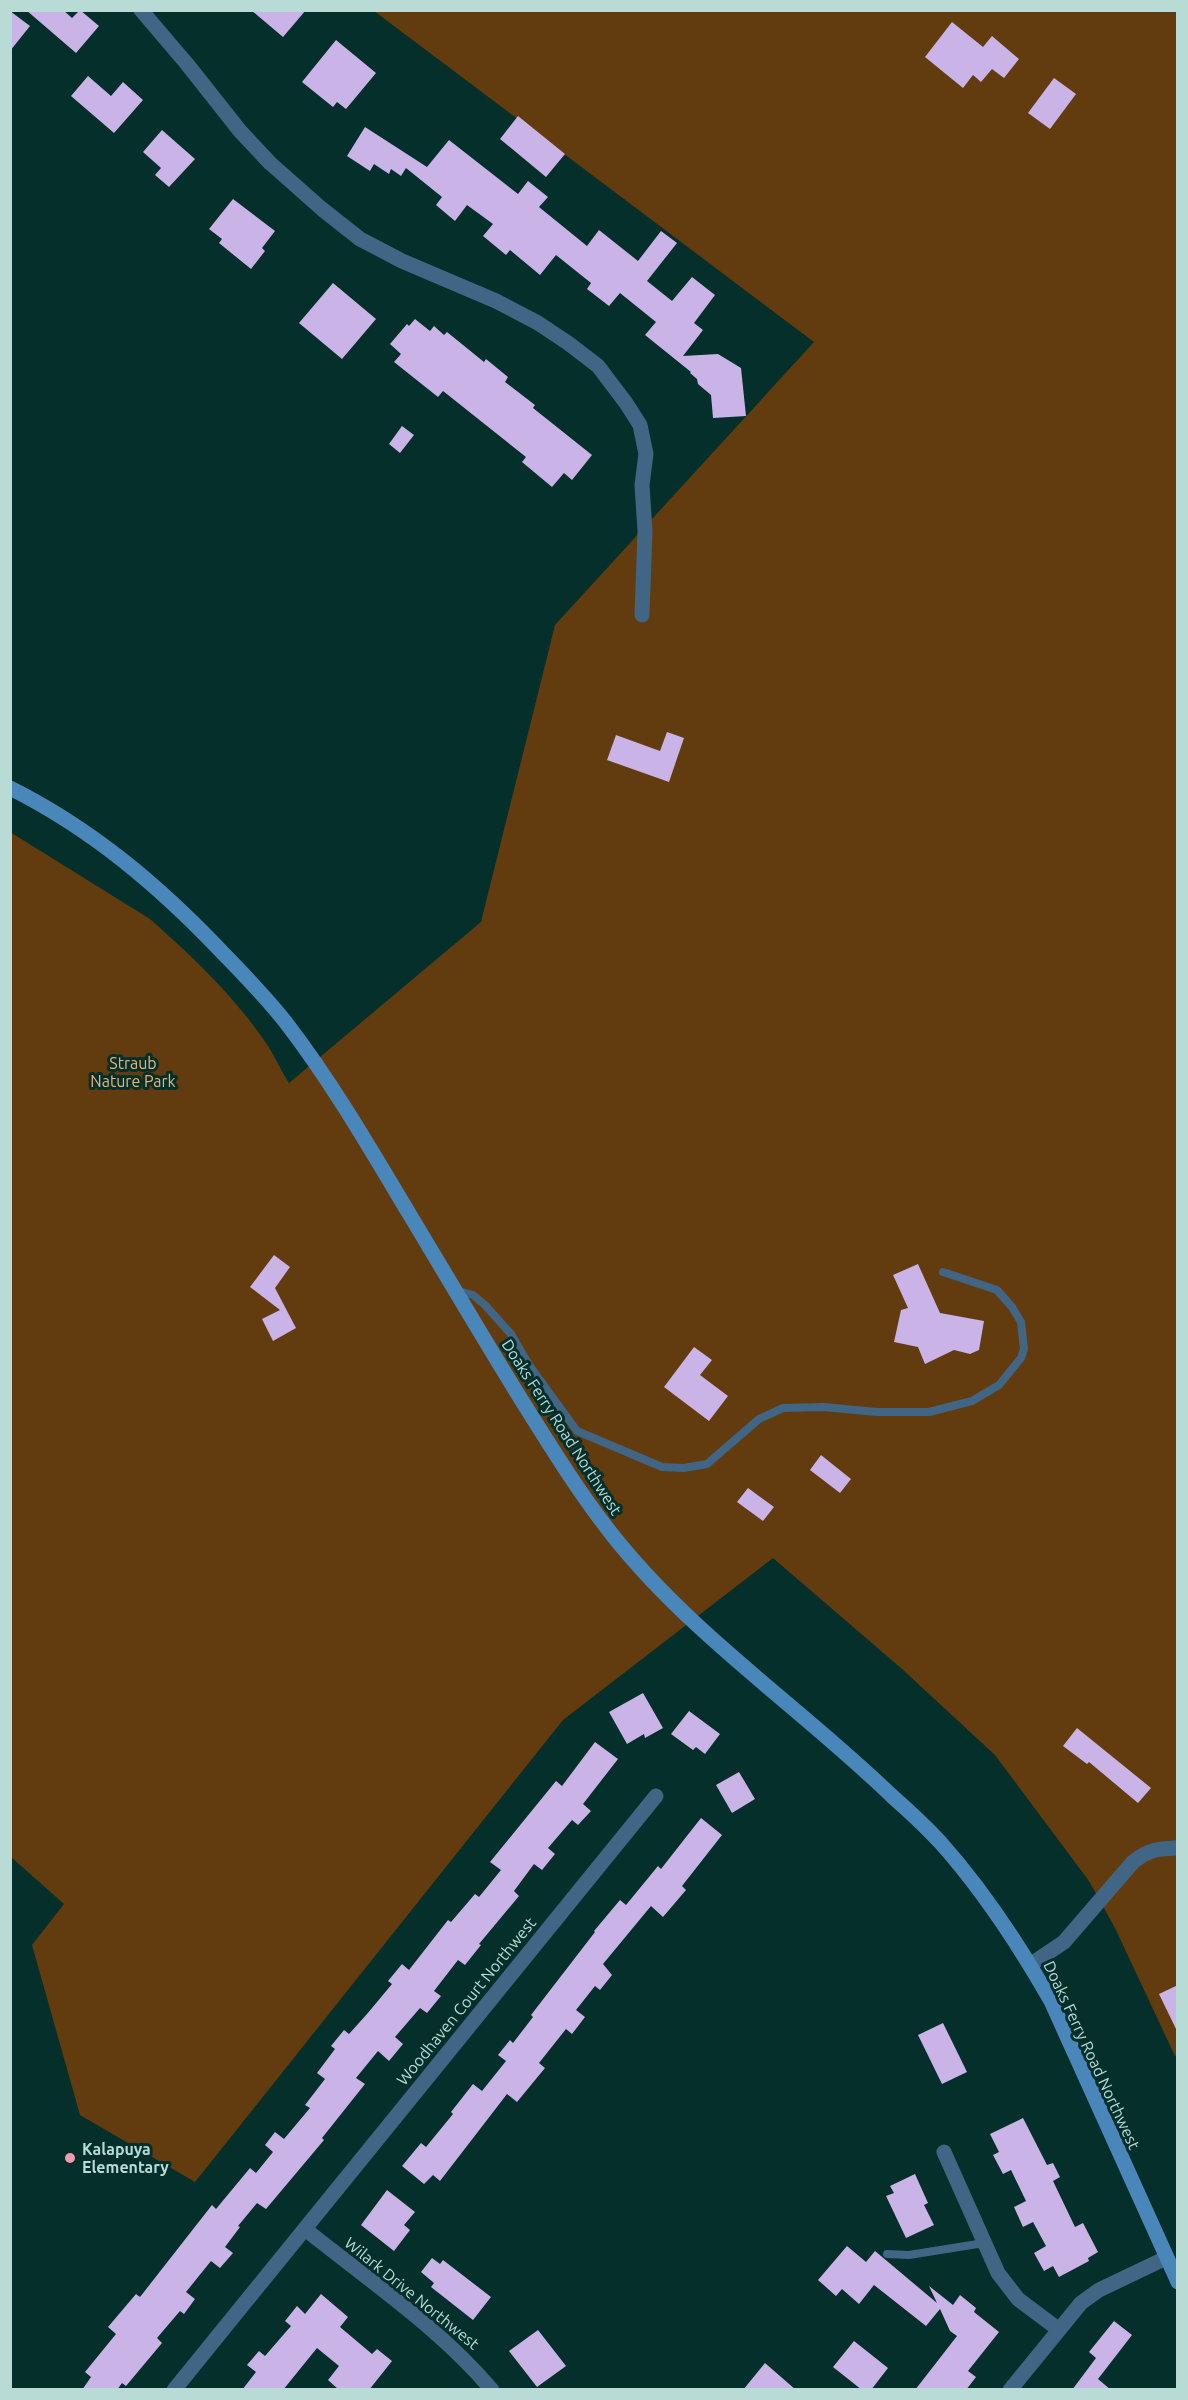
<svg xmlns="http://www.w3.org/2000/svg" width="1188" height="2400" font-family="Ubuntu,sans-serif">
  <style>
    .green { fill: #623c0e }
    .building { fill: #cab3e6 }
    .lines { fill: none; stroke-linecap: round; stroke-linejoin: round }
    .path { stroke: #557c77; stroke-width: 3; stroke-dasharray: 3 4.5; stroke-linecap: butt }
    .lane { stroke: #406585; stroke-width: 8 }
    .street { stroke: #406585; stroke-width: 15 }
    .secondary { stroke: #4987ba; stroke-width: 15 }
    .poi-dot { fill: #f29aae; stroke: #052f2b; stroke-width: 2 }
    .labels { text-anchor: middle; dominant-baseline: central; stroke-width: 6; stroke-linejoin: round; paint-order: stroke }
    .park-label { font-size: 16px; fill: #f1b374; stroke: #052f2b }
    .street-label { font-size: 16px; fill: #b8dbd6; stroke: #052f2b }
    .poi-label { font-size: 16px; font-weight: bold; fill: #b8dbd6; stroke: #052f2b; text-anchor: start }
  </style>
  <rect width="100%" height="100%" fill="#052f2b"/>
  <path class="green" d="M374,11H1177V2055L1175,2056L1115,1928L1089,1881L995,1755L902,1669L773,1558L563,1720L195,2182L80,2115L32,1945L64,1904L11,1857L10,832L150,919C192,956 235,997 266,1043C275,1056 281,1071 289,1083L481,922L555,625L814,342Z"/>
  <g class="building">
    <polygon points="26,10 63,10 72,18 80,10 99,26 76,53"/>
    <polygon points="251,10 306,10 283,37"/>
    <polygon points="10,11 30,26 10,51"/>
    <polygon points="952,22 983,47 992,36 1019,59 1004,78 992,69 981,82 973,75 963,88 925,57"/>
    <polygon points="336,40 376,73 346,109 337,102 333,107 302,82"/>
    <polygon points="88,76 111,96 123,82 143,100 114,133 71,96"/>
    <polygon points="1054,78 1076,94 1050,129 1028,113"/>
    <polygon points="518,116 565,154 546,177 500,139"/>
    <polygon points="365,127 427,167 449,140 518,194 528,181 548,197 539,207 587,246 599,230 638,261 661,231 677,243 647,281 672,301 692,277 715,295 694,323 703,330 683,356 718,354 741,368 746,416 713,418 711,395 698,384 697,379 690,373 691,372 645,335 656,322 620,293 609,306 587,289 591,283 556,255 540,275 510,250 506,255 483,236 493,224 467,205 455,221 436,205 442,197 406,168 401,176 391,169 389,174 374,164 370,171 347,156"/>
    <polygon points="162,130 195,159 169,187 155,175 161,168 143,152"/>
    <polygon points="233,199 275,231 262,248 265,251 251,269 219,243 222,239 209,229"/>
    <polygon points="333,283 376,319 342,359 299,323"/>
    <polygon points="415,319 430,331 434,326 444,335 447,332 484,362 486,359 508,377 505,382 535,405 533,408 592,455 572,480 564,473 552,487 522,462 526,457 443,391 438,397 394,362 401,354 390,344 407,324 409,326"/>
    <polygon points="402,426 414,435 400,453 389,444"/>
    <polygon points="667,732 684,738 669,782 607,760 616,735 660,751"/>
    <polygon points="274,1255 290,1267 275,1288 296,1328 273,1341 262,1319 280,1310 250,1287"/>
    <polygon points="918,1264 940,1313 984,1321 979,1350 970,1354 954,1350 925,1364 918,1347 894,1342 901,1310 908,1308 893,1275"/>
    <polygon points="694,1347 712,1360 700,1375 728,1396 709,1421 664,1387"/>
    <polygon points="821,1455 851,1479 840,1493 810,1470"/>
    <polygon points="748,1488 774,1507 763,1521 737,1502"/>
    <polygon points="643,1693 663,1728 645,1738 644,1734 627,1744 609,1712"/>
    <polygon points="689,1711 720,1734 705,1754 696,1747 693,1750 671,1734"/>
    <polygon points="1077,1728 1151,1788 1138,1803 1089,1762 1087,1764 1063,1746"/>
    <polygon points="595,1742 618,1759 583,1804 591,1811 578,1825 572,1820 548,1848 555,1854 542,1870 534,1864 514,1891 519,1896 479,1944 481,1945 465,1965 458,1960 434,1991 441,1996 427,2013 420,2008 395,2037 403,2044 389,2061 378,2051 356,2078 365,2084 322,2138 324,2140 266,2209 257,2203 238,2226 240,2227 225,2247 233,2253 220,2268 211,2261 186,2292 195,2299 184,2314 180,2311 157,2338 162,2343 126,2386 122,2383 117,2390 82,2390 91,2377 85,2372 116,2334 108,2327 136,2294 140,2297 212,2205 216,2209 250,2168 256,2173 273,2152 265,2145 275,2132 284,2139 310,2108 305,2105 325,2079 317,2073 335,2049 331,2046 344,2030 349,2034 367,2014 392,1984 388,1981 402,1964 409,1970 448,1920 451,1922 475,1894 479,1897 501,1870 490,1862 556,1781 562,1786"/>
    <polygon points="739,1772 755,1799 732,1813 716,1785"/>
    <polygon points="701,1818 722,1835 682,1886 686,1890 663,1917 651,1906 603,1964 612,1975 600,1990 595,1986 576,2010 585,2017 572,2034 566,2029 539,2063 545,2068 517,2102 507,2094 440,2181 433,2175 424,2184 402,2166 421,2143 426,2147 453,2114 451,2112 473,2084 482,2091 506,2061 498,2055 510,2040 513,2043 533,2017 531,2015 595,1932 594,1931 620,1900 626,1905 658,1866 661,1869"/>
    <polygon points="1178,1985 1178,2033 1159,1994"/>
    <polygon points="943,2023 967,2072 942,2084 918,2035"/>
    <polygon points="1023,2118 1047,2165 1053,2163 1060,2177 1053,2181 1075,2227 1083,2223 1098,2252 1088,2258 1089,2261 1059,2277 1053,2266 1044,2271 1034,2253 1046,2246 1033,2222 1023,2227 1014,2207 1026,2201 1011,2170 1003,2174 993,2155 999,2152 990,2134"/>
    <polygon points="915,2174 928,2203 924,2205 934,2225 906,2238 886,2196 894,2193 890,2186"/>
    <polygon points="387,2190 415,2212 404,2225 410,2230 394,2251 361,2225"/>
    <polygon points="847,2246 866,2262 875,2251 937,2303 929,2286 953,2305 960,2295 976,2308 974,2312 999,2332 968,2371 976,2377 966,2390 915,2390 957,2336 950,2331 940,2309 926,2326 874,2285 859,2304 842,2289 836,2296 818,2280"/>
    <polygon points="432,2258 440,2264 443,2260 491,2297 473,2320 431,2287 434,2283 421,2272"/>
    <polygon points="321,2294 348,2317 340,2327 372,2354 377,2349 392,2361 369,2390 339,2390 328,2380 339,2366 317,2348 283,2390 242,2390 256,2372 247,2365 259,2351 265,2356 291,2326 285,2321 297,2306 305,2314"/>
    <polygon points="1114,2321 1132,2335 1098,2379 1111,2390 1072,2390 1096,2358 1089,2352"/>
    <polygon points="538,2330 566,2366 537,2387 509,2351"/>
    <polygon points="854,2341 888,2368 871,2390 862,2390 833,2367"/>
    <polygon points="765,2363 796,2390 743,2390"/>
  </g>
  <g class="lines">
    <polyline class="path" points="10,1131 10,1137"/>
    <g class="lane">
      <polyline points="455,1290 473,1295 485,1305 511,1334 529,1365 577,1431 662,1467 684,1468 707,1464 759,1419 783,1408 824,1407 877,1412 929,1412 972,1401 999,1385 1021,1358 1024,1349 1021,1322 1012,1307 997,1290 943,1272"/>
      <polyline points="887,2254 909,2255 984,2243"/>
    </g>
    <g class="street">
      <polyline points="141,10 187,64 240,131 270,163 322,209 360,239 402,261 496,301 538,323 568,343 598,366 626,403 640,425 646,454 642,485 645,531 642,615"/>
      <path d="M1030,1965L1064,1942L1133,1862C1149,1849 1157,1849 1178,1848"/>
      <polyline points="944,2152 998,2273 1018,2299 1058,2329"/>
      <path d="M305,2229C367,2279 440,2328 492,2390"/>
      <polyline points="174,2390 656,1796"/>
      <polyline points="1010,2390 1081,2303 1099,2290 1166,2258"/>
    </g>
    <path class="secondary" d="M10,788C92,829 159,886 221,951C244,975 267,998 287,1024C333,1084 371,1150 410,1215C446,1275 482,1336 519,1396C549,1444 579,1493 614,1537C694,1637 801,1708 893,1797C909,1811 925,1826 940,1842C983,1890 1019,1945 1051,2001L1178,2282"/>
  </g>
  <circle class="poi-dot" cx="70" cy="2158" r="6"/>
  <g class="labels">
    <g class="park-label">
      <text x="133" y="1063">Straub<tspan x="133" dy="18">Nature Park</tspan></text>
    </g>
    <g class="street-label">
      <text transform="translate(562 1427) rotate(57)">Doaks Ferry Road Northwest</text>
      <text transform="translate(466 2001) rotate(-51)">Woodhaven Court Northwest</text>
      <text transform="translate(1092 2055) rotate(65)">Doaks Ferry Road Northwest</text>
      <text transform="translate(412 2293) rotate(39)">Wilark Drive Northwest</text>
    </g>
    <g class="poi-label">
      <text x="82" y="2149">Kalapuya<tspan x="82" dy="18">Elementary</tspan></text>
    </g>
  </g>
  <rect width="1188" height="2400" fill="none" stroke="#b8dbd6" stroke-width="24"/>
</svg>
